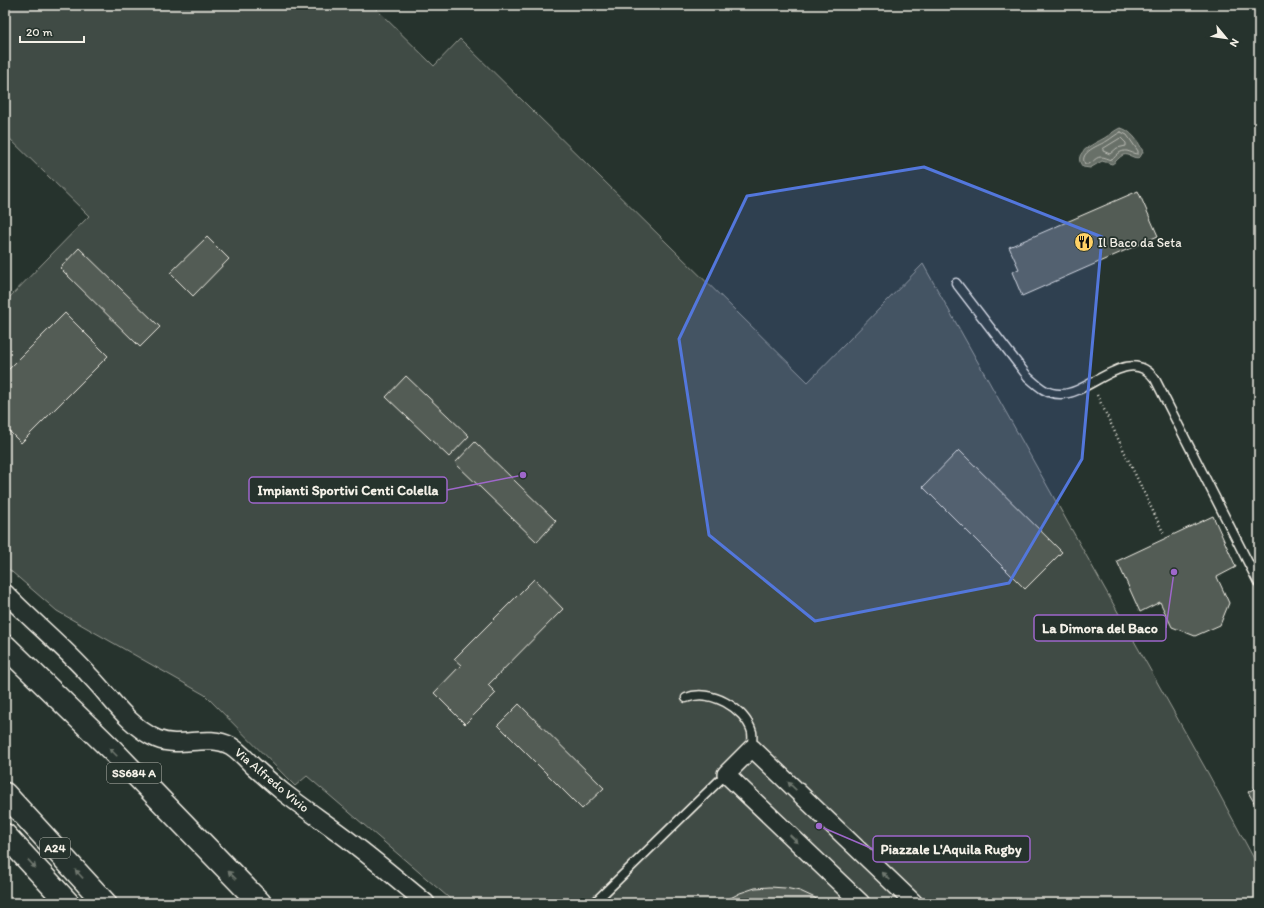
<svg xmlns="http://www.w3.org/2000/svg" width="1264" height="908" font-family="Itim,sans-serif">
  <style>
    .green { fill: #414b45; stroke: #9a9e96 }
    .water { fill: #676f68; stroke: #9fa39b }
    .lines { fill: none; stroke-linecap: round; stroke-linejoin: round }
    .shore { stroke: #bcbdb5; stroke-width: 1 }
    .building { fill: #525c55; stroke: #f4f1e8 }
    .service-casing { stroke: #f4f1e8; stroke-width: 11 }
    .minor-casing { stroke: #f4f1e8; stroke-width: 20 }
    .trunk-casing { stroke: #f4f1e8; stroke-width: 25 }
    .motorway-casing { stroke: #f4f1e8; stroke-width: 25 }
    .path { stroke: #f4f1e8; stroke-width: 2.5; stroke-dasharray: 1 3; stroke-linecap: butt }
    .service { stroke: #26332d; stroke-width: 8 }
    .minor { stroke: #26332d; stroke-width: 17 }
    .trunk { stroke: #26332d; stroke-width: 22 }
    .motorway { stroke: #26332d; stroke-width: 22 }
    .oneway { fill: #6e766e }
    .marked { fill: #5377dc; fill-opacity: 0.2; stroke: #5377dc; stroke-width: 3; stroke-linejoin: round }
    .labels { text-anchor: middle; dominant-baseline: central; stroke-width: 3.5; stroke-linejoin: round; paint-order: stroke }
    .shield { fill: #26332d; stroke: #b6b8b0; stroke-width: 1 }
    .shield-label { font-size: 12px; font-weight: bold; fill: #f4f1e8 }
    .poi-label { font-size: 13px; fill: #f4f1e8; stroke: #26332d; text-anchor: start }
    .street-label { font-size: 13px; fill: #f4f1e8; stroke: #26332d }
    .leader { fill: none; stroke: #9f67cb; stroke-width: 1.5 }
    .callout-dot { fill: #9f67cb; stroke: #26332d; stroke-width: 1.5 }
    .callout { fill: #26332d; stroke: #9f67cb; stroke-width: 1.5 }
    .callout-label { font-size: 14px; text-anchor: middle; font-weight: bold; fill: #f4f1e8 }
  </style>
  <rect width="100%" height="100%" fill="#26332d"/>
  <filter id="ink" filterUnits="userSpaceOnUse"><feTurbulence type="fractalNoise" baseFrequency=".025" numOctaves="2"/><feDisplacementMap in="SourceGraphic" scale="8" xChannelSelector="R" yChannelSelector="G"/><feConvolveMatrix kernelMatrix="1 2 1 2 8 2 1 2 1" color-interpolation-filters="sRGB"/></filter>
  <g filter="url(#ink)">
    <polygon class="green" points="5,5 372,5 434,66 460,39 808,382 923,264 1208,773 1259,868 1259,903 455,903 307,776 295,786 205,695 57,611 5,566 5,302 89,216 5,134"/>
    <path class="water" d="M1120,128C1130,129 1140,143 1143,152L1140,157C1134,160 1130,153 1123,155C1119,157 1116,162 1112,164L1102,161L1090,168L1083,167C1070,152 1097,143 1106,137C1111,134 1115,130 1120,128Z"/>
    <g class="lines">
      <g class="shore">
        <path d="M1121,132L1127,135L1138,151V154C1134,154 1131,152 1127,151C1120,150 1116,156 1112,160C1108,159 1105,157 1101,157C1094,157 1093,165 1085,164C1078,152 1100,145 1107,141C1112,138 1116,134 1121,132Z"/>
        <polygon points="1121,138 1126,143 1126,146 1117,148 1110,154 1103,151 1103,149"/>
      </g>
    </g>
    <g class="building">
      <polygon points="1138,191 1158,236 1022,296 1012,272 1019,269 1009,247"/>
      <polygon points="207,237 229,259 193,296 170,273"/>
      <polygon points="79,248 160,327 140,347 60,268"/>
      <polygon points="65,313 108,356 21,443 5,427 5,373"/>
      <polygon points="406,376 469,436 449,457 386,397"/>
      <polygon points="475,442 556,521 537,542 455,463"/>
      <polygon points="959,450 1062,552 1025,589 923,487"/>
      <polygon points="1213,516 1236,567 1217,577 1229,603 1220,625 1195,636 1172,627 1160,602 1140,612 1117,561"/>
      <polygon points="534,579 563,609 488,685 496,693 465,724 434,693 461,665 454,659"/>
      <polygon points="519,704 604,788 582,809 498,725"/>
      <polygon points="1259,786 1259,811 1248,792"/>
      <polygon points="770,887 785,888 800,891 813,897 823,903 721,903 740,893 755,888"/>
    </g>
    <g class="lines">
      <g class="service-casing">
        <g id="service">
          <path d="M956,283L1028,377C1038,386 1046,394 1060,394C1090,395 1129,343 1155,379L1259,584"/>
          <path d="M686,698C710,688 745,708 752,732C753,738 752,743 752,748"/>
          <polyline points="594,903 726,774"/>
        </g>
      </g>
      <g class="minor-casing">
        <g id="minor">
          <path d="M5,593C32,621 63,646 89,675C110,696 129,727 157,739C181,749 207,733 231,746C239,751 246,759 253,766C263,775 273,784 283,792C301,806 320,819 339,833C369,855 397,879 426,903"/>
          <polyline points="861,903 726,774 752,748 914,903"/>
        </g>
      </g>
      <g class="trunk-casing">
        <polyline id="trunk" points="5,646 112,750 260,903"/>
      </g>
      <g class="motorway-casing">
        <g id="motorway">
          <polyline points="5,794 105,903"/>
          <polyline points="5,835 68,903"/>
        </g>
      </g>
      <polyline class="path" points="1097,395 1164,534"/>
      <use href="#service" class="service"/>
      <use href="#minor" class="minor"/>
      <use href="#trunk" class="trunk"/>
      <use href="#motorway" class="motorway"/>
    </g>
    <defs><path id="oneway-solid" d="M-6-.8H1V-3.2L6.5 0L1 3.2V.8H-6Z"/></defs>
    <g class="oneway">
      <use href="#oneway-solid" transform="translate(113 752) rotate(-135)"/>
      <use href="#oneway-solid" transform="translate(792 786) rotate(-136)"/>
      <use href="#oneway-solid" transform="translate(794 839) rotate(44)"/>
      <use href="#oneway-solid" transform="translate(32 864) rotate(47)"/>
      <use href="#oneway-solid" transform="translate(79 874) rotate(-133)"/>
      <use href="#oneway-solid" transform="translate(232 875) rotate(-135)"/>
      <use href="#oneway-solid" transform="translate(886 876) rotate(-136)"/>
    </g>
  </g>
  <path class="marked" d="M924,167L1102,237L1082,459L1009,583L815,621L709,535L679,339L747,196Z"/>
  <defs>
    <g id="restaurant-disc" transform="scale(1)"><circle r="9.5" fill="#ffd166" stroke="#26332d"/><path d="M-5-6h1v4h1v-4h1v4h1v-4h1v5L-1.5 .5V6h-2V.5L-5-1ZM5-6V6H3V1.5H1.5Q1.5-4 5-6Z" fill="#111"/></g>
  </defs>
  <g fill-rule="evenodd">
    <use href="#restaurant-disc" x="1084" y="242"/>
  </g>
  <g class="labels">
    <g class="shield">
      <rect x="107" y="763" width="54" height="20" rx="3"/>
      <rect x="40" y="838" width="30" height="20" rx="3"/>
    </g>
    <g class="shield-label">
      <text x="134" y="773">SS684 A</text>
      <text x="55" y="848">A24</text>
    </g>
    <g class="poi-label">
      <text x="1098" y="242">Il Baco da Seta</text>
    </g>
    <g class="street-label">
      <text transform="translate(272 780) rotate(40)">Via Alfredo Vivio</text>
    </g>
  </g>
  <path class="leader" d="M523 475L447 490M1174 572L1166 628M819 826L873 849"/>
  <g class="callout-dot">
    <circle cx="523" cy="475" r="4"/>
    <circle cx="1174" cy="572" r="4"/>
    <circle cx="819" cy="826" r="4"/>
  </g>
  <g class="callout">
    <rect x="249" y="477" width="198" height="26" rx="4"/>
    <rect x="1034" y="615" width="132" height="26" rx="4"/>
    <rect x="873" y="836" width="157" height="26" rx="4"/>
  </g>
  <g class="callout-label">
    <text x="348" y="495">Impianti Sportivi Centi Colella</text>
    <text x="1100" y="633">La Dimora del Baco</text>
    <text x="951" y="854">Piazzale L'Aquila Rugby</text>
  </g>
  <rect width="1264" height="908" fill="none" stroke="#26332d" stroke-width="20"/>
  <rect x="10" y="10" width="1244" height="888" fill="none" stroke="#f4f1e8" stroke-width="1.5" filter="url(#ink)"/>
  <g transform="translate(1226 38) rotate(119)" stroke="#26332d" stroke-width="3" paint-order="stroke">
  <path d="M0-3L7 15L0 10L-7 15Z" fill="#f4f1e8"/>
  <text y="-6" font-size="11" font-weight="bold" text-anchor="middle" fill="#f4f1e8">N</text>
  </g>
  <path d="M20 36v6h64v-6" fill="none" stroke="#f4f1e8" stroke-width="2"/>
  <text x="26" y="36" font-size="12" fill="#f4f1e8" stroke="#26332d" stroke-width="3" paint-order="stroke">20 m</text>
</svg>
